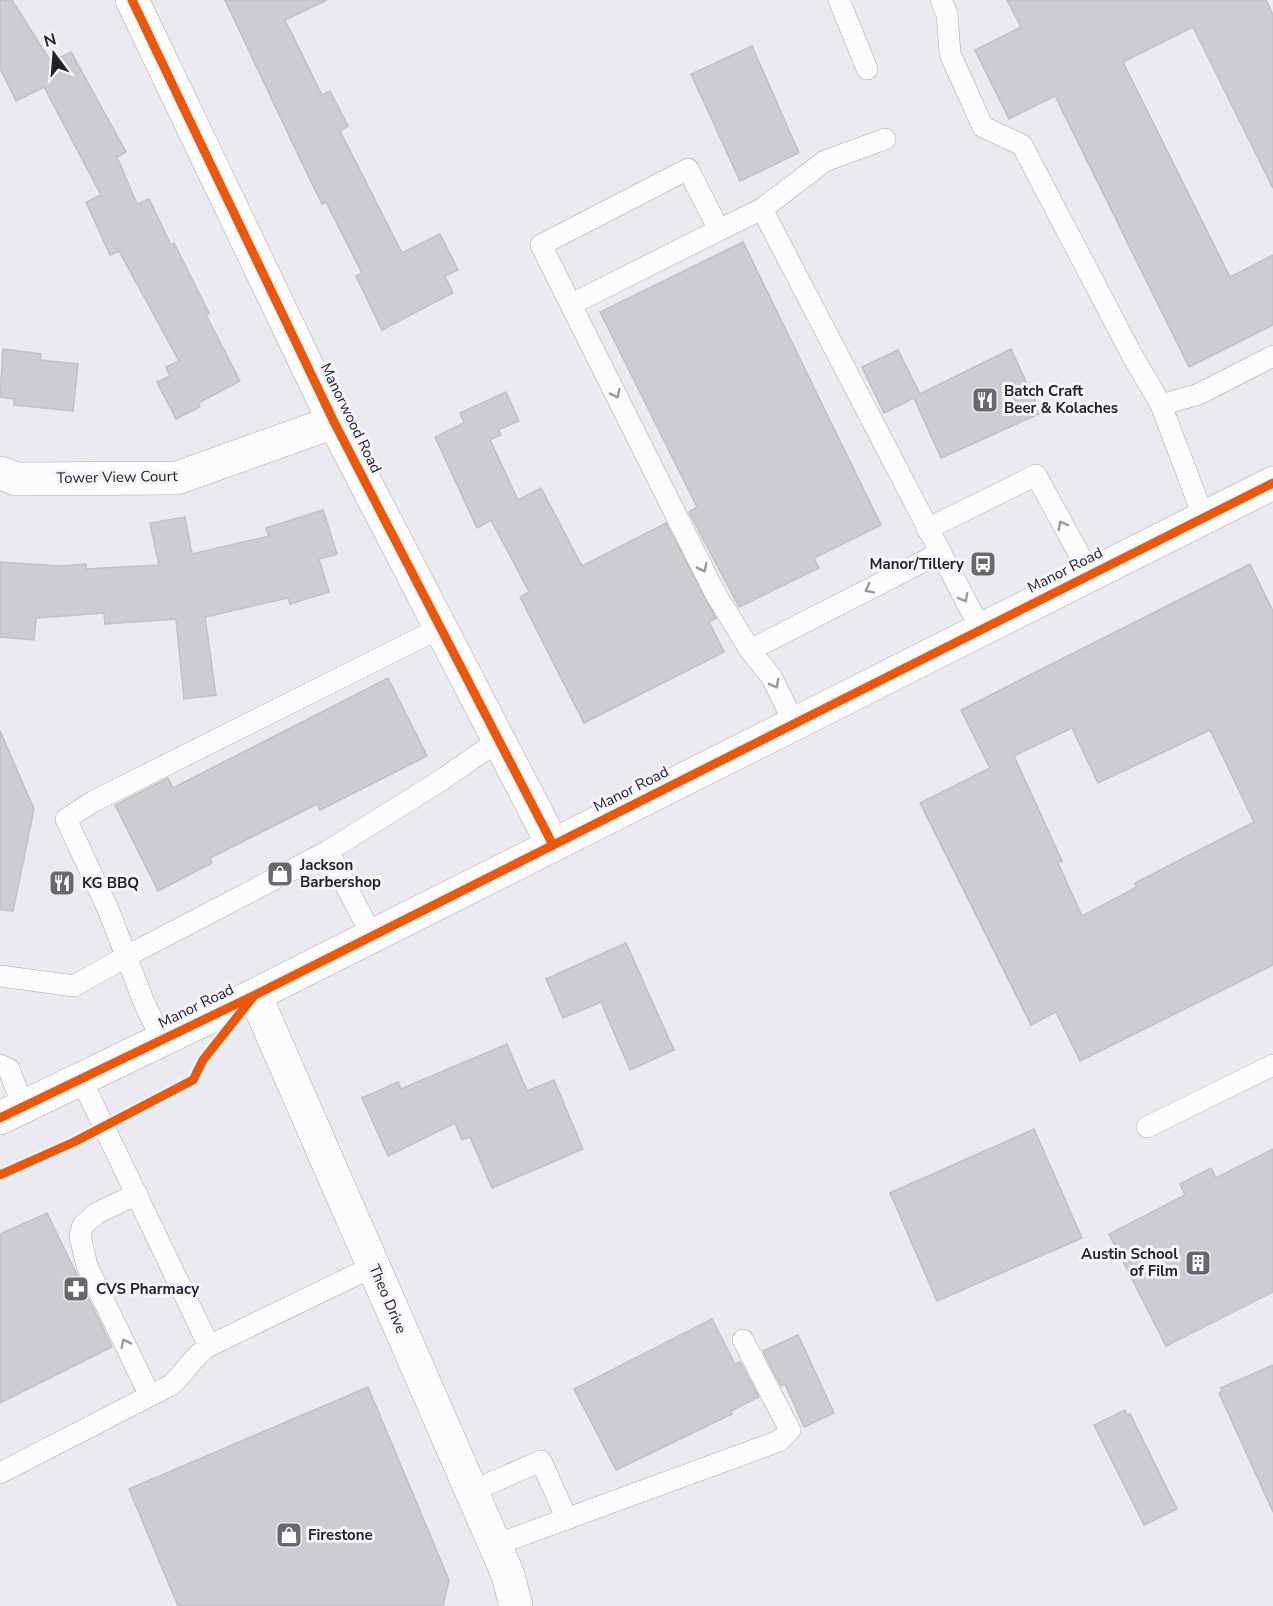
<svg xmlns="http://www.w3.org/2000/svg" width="1273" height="1606" font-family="'Nunito Sans',sans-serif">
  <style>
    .building { fill: #cdccd0; stroke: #c1c0c3; stroke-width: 1.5; fill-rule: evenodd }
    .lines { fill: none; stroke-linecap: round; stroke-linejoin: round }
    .service-casing { stroke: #aaaaae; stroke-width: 22 }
    .minor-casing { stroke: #aaaaae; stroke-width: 34 }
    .secondary-casing { stroke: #aaaaae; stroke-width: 34 }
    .service { stroke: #fcfcfd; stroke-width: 21 }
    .minor { stroke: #fcfcfd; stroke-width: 33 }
    .secondary { stroke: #fcfcfd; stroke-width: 33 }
    .cycleway-casing { stroke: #f5f4fe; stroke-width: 13 }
    .cycleway { stroke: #e8590c; stroke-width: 9 }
    .oneway { stroke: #9a9a9d }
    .labels { text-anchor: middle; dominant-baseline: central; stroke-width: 6; stroke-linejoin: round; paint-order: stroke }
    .poi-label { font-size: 15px; font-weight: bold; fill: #232327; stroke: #f5f4fe; text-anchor: start }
    .street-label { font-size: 15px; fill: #232327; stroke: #f5f4fe }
  </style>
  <rect width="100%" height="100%" fill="#eaeaf0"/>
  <g class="building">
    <polygon points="0,0 12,0 51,62 71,52 126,152 117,157 137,204 149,199 171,245 174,243 209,313 206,315 240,381 198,403 200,407 176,419 157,382 170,376 166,367 179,361 119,251 110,255 86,202 101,195 44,87 16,101 0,68"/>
    <polygon points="225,0 327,0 285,20 322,95 330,91 348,126 340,131 402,253 440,234 458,270 445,276 453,293 382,330 356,276 362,273 326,202 322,204 310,180"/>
    <polygon points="1007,0 1266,0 1273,15 1273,188 1193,27 1123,62 1230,277 1273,255 1273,325 1189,367 1055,96 1009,119 975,50 1021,27"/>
    <polygon points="752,46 799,153 740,181 691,74"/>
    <polygon points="743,242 881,525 814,558 819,568 739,607 689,512 697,507 600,312"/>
    <polygon points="3,349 41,354 40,360 78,364 73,411 14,405 14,399 0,397"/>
    <polygon points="1011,349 1041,413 941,458 914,398 884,413 862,367 898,350 920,394"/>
    <polygon points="506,392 519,421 498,430 501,435 490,440 518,500 541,488 582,566 666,523 716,618 709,622 724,652 584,723 520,597 529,592 491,520 477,528 435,437 464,423 460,413"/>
    <polygon points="323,510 337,554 319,559 329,592 290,604 288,598 205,617 216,695 184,699 176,619 105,624 104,613 36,618 34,640 0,637 0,562 60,566 86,564 86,569 159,565 150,523 185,517 192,554 269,536 266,528"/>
    <path d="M1250,564L1273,611V965L1080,1061L1056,1012L1031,1025L920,803L990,768L961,710ZM1072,728L1098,783L1210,730L1254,822L1135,883L1137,887L1082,916L1058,863L1062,861L1014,756Z"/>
    <polygon points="388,678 427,756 320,810 317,804 210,858 212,863 158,891 115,805 168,778 173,788"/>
    <polygon points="0,731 34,809 13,911 0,910"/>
    <polygon points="626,943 674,1050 630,1070 601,1002 563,1018 546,979"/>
    <polygon points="507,1044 527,1091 554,1080 583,1149 492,1188 470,1137 462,1140 455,1123 388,1156 362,1098 398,1082 401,1089"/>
    <polygon points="1034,1129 1082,1238 937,1301 890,1193"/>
    <polygon points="1273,1149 1273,1292 1166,1346 1109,1234 1185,1195 1180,1184 1211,1168 1216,1178"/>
    <polygon points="47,1213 112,1347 0,1403 0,1234"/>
    <polygon points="712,1319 735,1364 740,1362 759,1397 731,1411 732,1414 616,1470 574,1389"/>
    <polygon points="798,1335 834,1413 804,1427 785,1384 781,1386 763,1351"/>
    <polygon points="1273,1365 1273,1512 1219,1393 1222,1391 1221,1388"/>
    <polygon points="368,1387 449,1580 443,1606 178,1606 129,1489"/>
    <polygon points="1125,1410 1127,1415 1130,1414 1177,1509 1144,1525 1094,1425"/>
  </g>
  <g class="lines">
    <g class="service-casing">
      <g id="service">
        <polyline points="839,0 867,69"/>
        <polyline points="941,0 947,14 950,54 983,127 1022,145 1132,355 1161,405 1204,518"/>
        <polyline points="885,139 825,161 762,209 981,630"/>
        <polyline points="762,209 719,230 688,169 541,245 715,593 750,650 772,678 794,723"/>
        <polyline points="572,304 719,230"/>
        <polyline points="1161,405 1199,394 1273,356"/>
        <polyline points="927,529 1036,475 1090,574"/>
        <polyline points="750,650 940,553"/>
        <polyline points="328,851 371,934"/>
        <polyline points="0,976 74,986 127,956 328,851 440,781 498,741"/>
        <polyline points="162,1039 145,1005 108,909 66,819 94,801 440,628"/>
        <polyline points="0,1065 9,1069 23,1107"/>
        <polyline points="81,1079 209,1346"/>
        <polyline points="1147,1127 1273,1065"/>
        <polyline points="137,1194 97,1213 83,1225 80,1236 87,1266 150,1396"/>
        <path d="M0,1473L171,1385C185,1373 192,1357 209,1346L374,1266"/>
        <polyline points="472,1491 541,1461 567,1519"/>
        <polyline points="495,1545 779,1441 790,1430 743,1340"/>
      </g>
    </g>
    <g class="minor-casing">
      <g id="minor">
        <polyline points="132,0 334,422 553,845"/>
        <polyline points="0,473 16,479 177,478 334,422"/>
        <polyline points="255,995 495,1545 508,1575 516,1606"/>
      </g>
    </g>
    <g class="secondary-casing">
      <polyline id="secondary" points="0,1118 255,995 1273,483"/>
    </g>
    <use href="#service" class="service"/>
    <use href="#minor" class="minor"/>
    <use href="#secondary" class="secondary"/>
    <g class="cycleway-casing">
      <g id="cycleway">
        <polyline points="132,0 334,422 553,845"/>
        <polyline points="0,1118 255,995 1273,483"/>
        <polyline points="0,1175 74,1142 193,1080 203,1060 253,997"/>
      </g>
    </g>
    <use href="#cycleway" class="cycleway"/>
  </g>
  <defs><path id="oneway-chevron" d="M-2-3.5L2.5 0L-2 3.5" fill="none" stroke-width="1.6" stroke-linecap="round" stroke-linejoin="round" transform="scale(1.5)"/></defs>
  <g class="oneway">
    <use href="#oneway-chevron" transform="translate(616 394) rotate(64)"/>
    <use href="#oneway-chevron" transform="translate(1062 525) rotate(-118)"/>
    <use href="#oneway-chevron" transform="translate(703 568) rotate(64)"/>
    <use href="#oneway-chevron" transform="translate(869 589) rotate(153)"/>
    <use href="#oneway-chevron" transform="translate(964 598) rotate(62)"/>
    <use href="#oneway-chevron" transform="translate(775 684) rotate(62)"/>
    <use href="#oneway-chevron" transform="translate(125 1343) rotate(-116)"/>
  </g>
  <defs>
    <g id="restaurant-square" transform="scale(1.35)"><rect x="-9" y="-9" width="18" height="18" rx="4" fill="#69696d" stroke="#f5f4fe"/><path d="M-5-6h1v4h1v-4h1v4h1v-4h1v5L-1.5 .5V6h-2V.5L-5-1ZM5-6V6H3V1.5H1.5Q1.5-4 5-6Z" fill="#fff"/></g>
    <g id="bus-square" transform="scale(1.35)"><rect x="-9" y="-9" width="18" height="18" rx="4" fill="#69696d" stroke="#f5f4fe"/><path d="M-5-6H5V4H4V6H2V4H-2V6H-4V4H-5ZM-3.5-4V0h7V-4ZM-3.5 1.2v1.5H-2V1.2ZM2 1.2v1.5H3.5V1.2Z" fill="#fff"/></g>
    <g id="shop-square" transform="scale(1.35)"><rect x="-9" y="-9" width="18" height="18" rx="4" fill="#69696d" stroke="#f5f4fe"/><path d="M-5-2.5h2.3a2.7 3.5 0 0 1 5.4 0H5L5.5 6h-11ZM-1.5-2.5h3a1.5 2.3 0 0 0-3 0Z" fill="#fff"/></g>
    <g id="building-square" transform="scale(1.35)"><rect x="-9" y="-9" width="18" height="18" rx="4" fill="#69696d" stroke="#f5f4fe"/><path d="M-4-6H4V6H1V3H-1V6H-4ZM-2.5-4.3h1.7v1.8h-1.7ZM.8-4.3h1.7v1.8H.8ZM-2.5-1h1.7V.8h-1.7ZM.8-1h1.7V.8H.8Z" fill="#fff"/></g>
    <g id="pharmacy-square" transform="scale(1.35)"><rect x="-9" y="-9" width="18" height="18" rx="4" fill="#69696d" stroke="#f5f4fe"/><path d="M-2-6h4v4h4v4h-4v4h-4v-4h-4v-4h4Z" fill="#fff"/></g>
  </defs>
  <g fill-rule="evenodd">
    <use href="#restaurant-square" x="985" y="400"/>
    <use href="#bus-square" x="983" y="564"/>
    <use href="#shop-square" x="280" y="874"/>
    <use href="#restaurant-square" x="62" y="883"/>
    <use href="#building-square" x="1198" y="1263"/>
    <use href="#pharmacy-square" x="76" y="1289"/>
    <use href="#shop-square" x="289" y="1535"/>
  </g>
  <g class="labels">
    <g class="poi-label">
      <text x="1004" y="391">Batch Craft<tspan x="1004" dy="17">Beer &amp; Kolaches</tspan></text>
      <text x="964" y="564" text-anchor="end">Manor/Tillery</text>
      <text x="300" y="865">Jackson<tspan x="300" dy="17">Barbershop</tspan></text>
      <text x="82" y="883">KG BBQ</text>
      <text x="1178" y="1254" text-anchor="end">Austin School<tspan x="1178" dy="17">of Film</tspan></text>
      <text x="96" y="1289">CVS Pharmacy</text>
      <text x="308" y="1535">Firestone</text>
    </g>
    <g class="street-label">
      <text transform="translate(351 418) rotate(64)">Manorwood Road</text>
      <text transform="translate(117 477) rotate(-1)">Tower View Court</text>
      <text transform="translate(1065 570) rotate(-27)">Manor Road</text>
      <text transform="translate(631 789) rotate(-27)">Manor Road</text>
      <text transform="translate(196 1006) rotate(-26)">Manor Road</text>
      <text transform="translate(388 1299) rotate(67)">Theo Drive</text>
    </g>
  </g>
  <g transform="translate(54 54) rotate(344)" stroke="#f5f4fe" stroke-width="4.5" paint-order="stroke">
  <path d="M0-4.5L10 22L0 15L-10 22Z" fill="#232327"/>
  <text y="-9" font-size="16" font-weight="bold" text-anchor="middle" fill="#232327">N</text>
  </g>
</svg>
